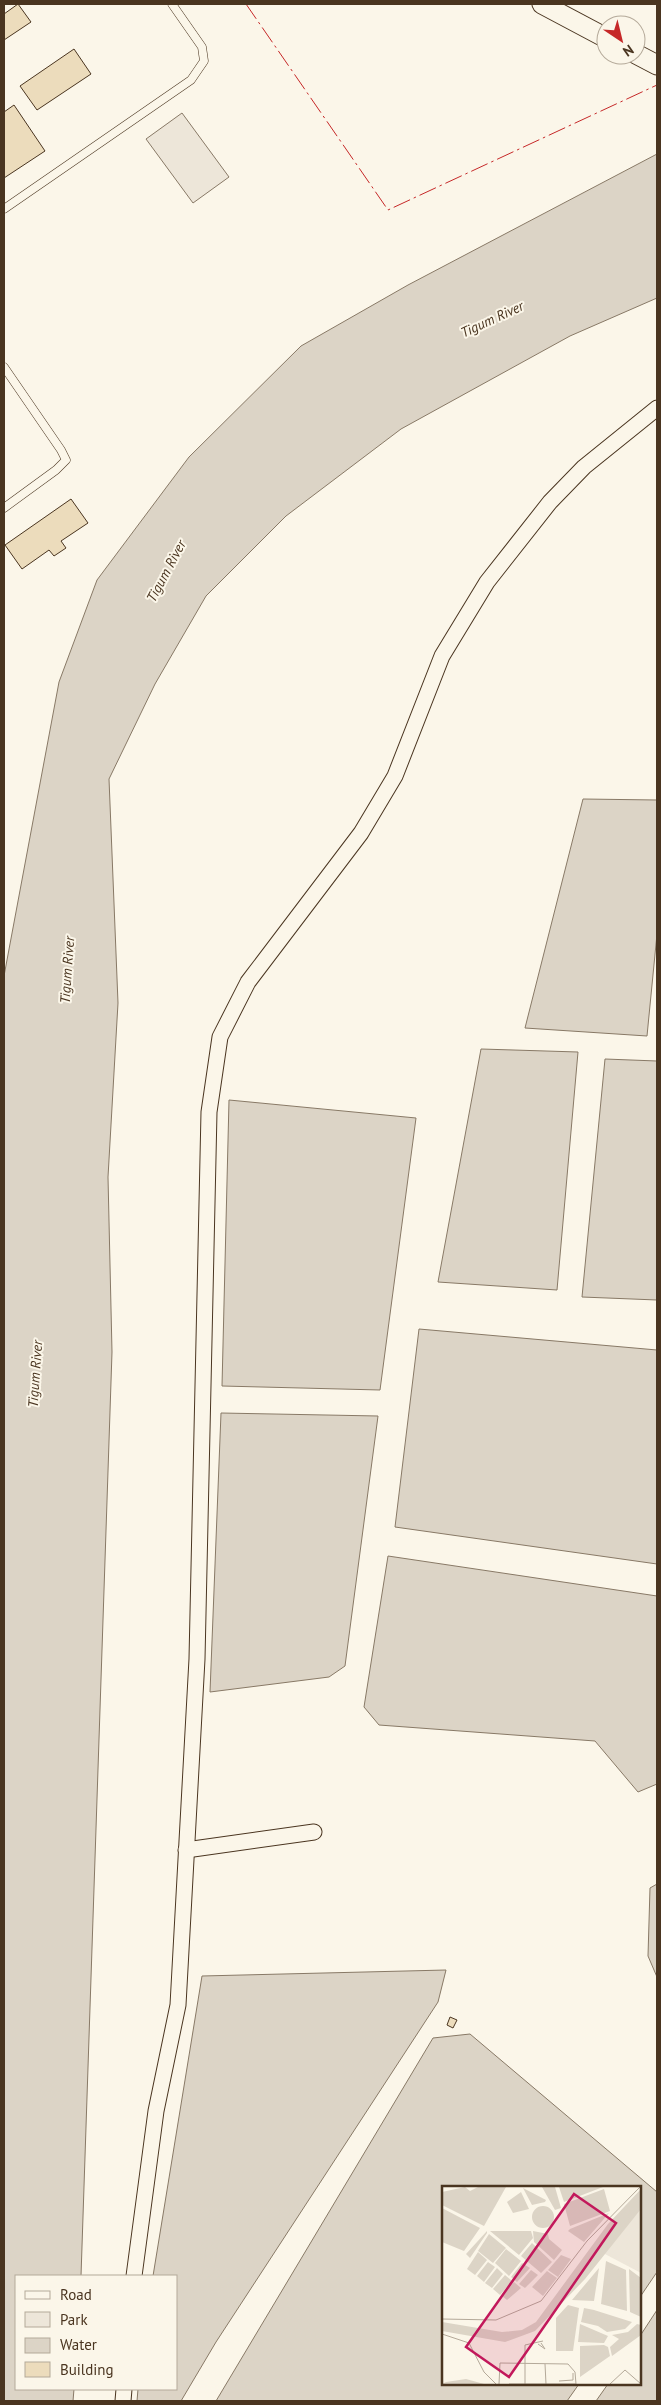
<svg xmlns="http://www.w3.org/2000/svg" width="661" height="2405" font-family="'PT Sans',sans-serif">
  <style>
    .green { fill: #ede6d9; stroke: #887966 }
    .water { fill: #dcd4c6; stroke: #887966 }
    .building { fill: #ecdcbc; stroke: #4a3520 }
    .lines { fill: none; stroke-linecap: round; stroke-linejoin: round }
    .service-casing { stroke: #4a3520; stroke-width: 9 }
    .minor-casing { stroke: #4a3520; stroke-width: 17 }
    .tertiary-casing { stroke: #4a3520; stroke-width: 21 }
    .service { stroke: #fbf6e9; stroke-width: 8 }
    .minor { stroke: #fbf6e9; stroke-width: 15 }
    .tertiary { stroke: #fbf6e9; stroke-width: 19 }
    .power { stroke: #c62828; stroke-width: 1; stroke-dasharray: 18 4 2.5 4; stroke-linecap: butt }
    .labels { text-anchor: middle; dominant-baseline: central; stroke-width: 4; stroke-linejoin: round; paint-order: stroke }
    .water-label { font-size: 14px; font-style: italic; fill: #4a3520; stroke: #fbf6e9 }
    .inset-road { fill: none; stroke: #b4a999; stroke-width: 1 }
    .view { fill: #c2185b; fill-opacity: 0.15; stroke: #c2185b; stroke-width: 2.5 }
    .inset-edge { fill: none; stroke: #4a3520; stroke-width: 2.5 }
  </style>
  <rect width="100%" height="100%" fill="#fbf6e9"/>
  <polygon class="green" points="182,113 229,177 193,203 146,139"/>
  <g class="water">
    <polygon points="657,154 657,298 570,336 401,429 286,516 206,596 155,684 109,779 118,1003 108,1177 112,1352 81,2276 16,2276 16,2389 74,2389 73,2401 4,2401 4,976 59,682 97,580 189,457 301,346 408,285"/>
    <polygon points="583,799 657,800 657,934 647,1036 525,1028"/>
    <polygon points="481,1049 578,1052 557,1290 438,1282"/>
    <polygon points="605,1059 657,1061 657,1300 582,1297"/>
    <polygon points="229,1100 416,1118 380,1390 222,1386"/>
    <polygon points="419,1329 657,1350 657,1564 395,1527"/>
    <polygon points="221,1413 378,1416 345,1666 329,1677 210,1692"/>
    <polygon points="388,1556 657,1596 657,1784 638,1792 595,1741 379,1725 364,1707"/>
    <polygon points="657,1884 657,1977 648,1956 650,1888"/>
    <polygon points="446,1970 438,2002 216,2342 181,2401 137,2401 138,2389 176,2389 176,2276 153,2276 202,1976"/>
    <polygon points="470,2034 657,2192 657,2272 640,2297 640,2188 443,2188 443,2384 579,2384 567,2401 216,2401 433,2038"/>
    <polygon points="657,2310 657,2401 596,2401 608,2384 640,2384 640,2336"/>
  </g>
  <g class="building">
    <polygon points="18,4 31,22 4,40 4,14"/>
    <polygon points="74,49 91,74 37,110 20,86"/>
    <polygon points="14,105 45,151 4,178 4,112"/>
    <polygon points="71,499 88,523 61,541 66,548 54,556 49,550 22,569 5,545"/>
    <polygon points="450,2017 457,2020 453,2028 447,2025"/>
  </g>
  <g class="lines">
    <g class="service-casing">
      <g id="service">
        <polyline points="4,209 191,80 204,61 202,47 172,4"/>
        <polyline points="4,367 61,450 66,460 56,470 4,508"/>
      </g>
    </g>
    <g class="minor-casing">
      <g id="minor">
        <polyline points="186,1850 314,1832"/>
        <polyline points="134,2276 156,2111 178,2005 197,1659 209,1112 220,1037 248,982 361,833 395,776 442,656 487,582 550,502 584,467 657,408"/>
        <polyline points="123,2401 124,2389"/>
      </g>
    </g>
    <g class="tertiary-casing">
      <g id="tertiary">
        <polyline points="542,4 606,38"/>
        <polyline points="636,54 657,65"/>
      </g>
    </g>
    <use href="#service" class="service"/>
    <use href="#minor" class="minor"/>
    <use href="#tertiary" class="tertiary"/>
    <polyline class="power" points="246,4 388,210 657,85"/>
  </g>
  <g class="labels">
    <g class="water-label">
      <text transform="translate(492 319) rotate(-25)">Tigum River</text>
      <text transform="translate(166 571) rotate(-62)">Tigum River</text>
      <text transform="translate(67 970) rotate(-86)">Tigum River</text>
      <text transform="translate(35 1374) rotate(-86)">Tigum River</text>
    </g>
  </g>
  <g transform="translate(442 2186)">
    <rect width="199" height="199" fill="#fbf6e9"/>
    <path d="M199,23V87L161,67Z" fill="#ede6d9"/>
    <path d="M23,1L28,5L36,1H64L42,40L0,19V6ZM100,1H113L119,22L113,24ZM117,1H161L122,16ZM81,2L104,14L103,16L90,19ZM162,3L168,25L128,40L122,18ZM199,3V23L143,93L93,145L63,156L0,145V136L60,146L80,144L94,136L166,38ZM79,6L87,23L71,27L65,16ZM90 31a11 11 0 1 1 22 0a11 11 0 1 1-22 0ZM0,22L38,42L22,65L0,56ZM167,27L142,56L126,45L128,43ZM45,45V47L28,72L24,68ZM48,45H89L91,52L77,69ZM91,45L106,48L107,53L120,64L112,74L92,56ZM47,48L64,62L51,77L36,65ZM90,57L110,76L99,87L79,70ZM64,63L79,75L67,90L53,77ZM36,66L45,74L33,89L25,83ZM119,69L129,73L116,91L106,84ZM164,75L184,84L185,125L159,118ZM46,76L53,81L42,96L35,90ZM80,77L88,82L75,96L69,91ZM55,82L61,88L50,102L43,97ZM157,82L152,115L130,114ZM187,83L199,92V131L188,126ZM89,84L96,89L83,102L77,98ZM105,85L115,92L101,110L90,101ZM63,89L70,95L58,109L51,103ZM72,96L79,102L65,114L60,110ZM126,119L137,122L131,165H114V132ZM142,122L152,124L190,136L183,143L165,146L156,140L139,136ZM138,138L166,150L162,157L136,156ZM195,138L199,139V149L170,170L168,161L177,153L170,149L186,146ZM162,159L166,161L168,170L138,191V160ZM24,193L42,198H0L4,196Z" fill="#dcd4c6"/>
    <path class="inset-road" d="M0,133L54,134L99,115L145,55L198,1M0,148L27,157L42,186L54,198M96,158L103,163L99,157M103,178L104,198M117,195L131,194V187M57,198L58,177L126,178L133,186L134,198H67M83,198V159L101,155M168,198L183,184L199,198"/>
    <path class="view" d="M132,8L174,37L67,191L24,161Z"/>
    <rect width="199" height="199" class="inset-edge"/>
  </g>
  <rect width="661" height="2405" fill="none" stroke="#4a3520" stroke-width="10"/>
  <rect x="15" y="2275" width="162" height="115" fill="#fbf6e9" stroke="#b4a999"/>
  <rect x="25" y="2291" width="25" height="8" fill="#fbf6e9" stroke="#b4a999"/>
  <text x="60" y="2300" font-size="15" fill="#4a3520">Road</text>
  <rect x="25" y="2312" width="25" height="15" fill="#ede6d9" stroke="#b4a999"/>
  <text x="60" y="2325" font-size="15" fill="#4a3520">Park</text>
  <rect x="25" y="2338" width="25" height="15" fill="#dcd4c6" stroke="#b4a999"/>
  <text x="60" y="2350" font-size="15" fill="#4a3520">Water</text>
  <rect x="25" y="2362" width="25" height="15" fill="#ecdcbc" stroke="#b4a999"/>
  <text x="60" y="2375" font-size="15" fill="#4a3520">Building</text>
  <g transform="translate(621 40) rotate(145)"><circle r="24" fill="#fbf6e9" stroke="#b4a999"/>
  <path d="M0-4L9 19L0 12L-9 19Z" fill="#c62828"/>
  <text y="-8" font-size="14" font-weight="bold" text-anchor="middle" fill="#4a3520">N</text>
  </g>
</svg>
